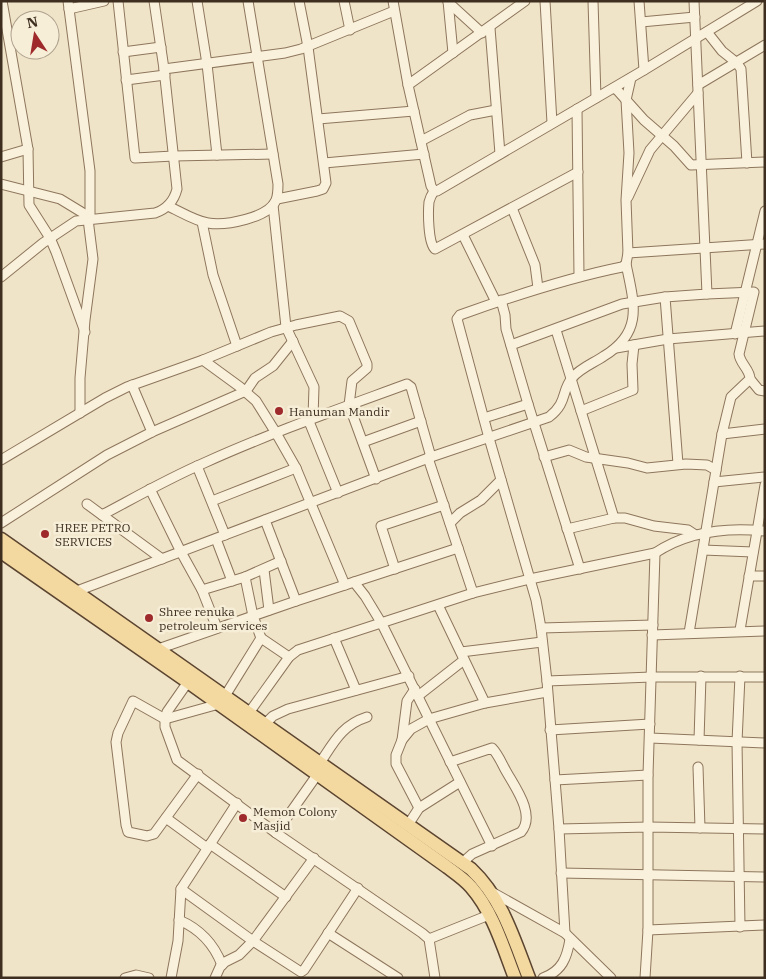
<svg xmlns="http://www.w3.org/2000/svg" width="766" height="979" font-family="'IBM Plex Serif',serif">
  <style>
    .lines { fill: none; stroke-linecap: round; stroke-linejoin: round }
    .minor-casing { stroke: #8d765c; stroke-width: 11 }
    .primary-casing { stroke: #5b4430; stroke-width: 15 }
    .minor { stroke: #faf1dc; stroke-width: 9 }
    .primary { stroke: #f3d9a0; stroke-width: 12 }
    .poi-dot { fill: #9e2a2b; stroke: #f7eed8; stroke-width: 2 }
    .labels { text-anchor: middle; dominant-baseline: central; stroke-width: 5; stroke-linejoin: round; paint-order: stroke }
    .poi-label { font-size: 12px; fill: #3d2e20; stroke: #f7eed8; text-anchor: start }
  </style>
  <rect width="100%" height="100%" fill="#f0e4c8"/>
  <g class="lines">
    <g class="minor-casing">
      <g id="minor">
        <polyline points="2,1 28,149 29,205 50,238 56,252 85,332"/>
        <polyline points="68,1 90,171 90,219"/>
        <polyline points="118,1 135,158 174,156 273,154"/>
        <polyline points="197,1 207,64 217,155"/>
        <polyline points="344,1 350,30"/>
        <polyline points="393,1 408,85 431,186 434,191 437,191 644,70 757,1"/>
        <polyline points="448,1 453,53"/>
        <polyline points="545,1 552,123"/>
        <polyline points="593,1 596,98"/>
        <polyline points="639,1 644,70"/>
        <polyline points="448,2 482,33"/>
        <polyline points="69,9 104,1"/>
        <polyline points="641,22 695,17"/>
        <polyline points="490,28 500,154"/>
        <polyline points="707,32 722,51 737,63 741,69 747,163"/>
        <polyline points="123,52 161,47"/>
        <polyline points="164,69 285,53 301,49 394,11"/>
        <polyline points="126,80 165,75"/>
        <polyline points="408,85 525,1"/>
        <polyline points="698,85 765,45"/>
        <polyline points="614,88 618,91 644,120 674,146 691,165 765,162"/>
        <polyline points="577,109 579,276"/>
        <polyline points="318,119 414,111"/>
        <polyline points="421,141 470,115 496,110"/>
        <polyline points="1,157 28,149"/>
        <polyline points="324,163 424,154"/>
        <polyline points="1,184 60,199 83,213 88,219 93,259 85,320 80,378 80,413"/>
        <path d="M434,191C432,194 430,198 429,202C428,212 428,243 435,249L578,172"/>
        <polyline points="628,197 650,150 698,93"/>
        <polyline points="277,199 317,191 323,189 326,183 308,47 299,1"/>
        <polyline points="273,205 286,327 314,387 313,417"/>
        <path d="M168,206C181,212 195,221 208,223C225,226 269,218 276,200C278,195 278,189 278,184L248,1"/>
        <polyline points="512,208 535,265 538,288"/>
        <polyline points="202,222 213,275 237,346"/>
        <polyline points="463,235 496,302"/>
        <polyline points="628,253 765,244"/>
        <path d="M1,277L43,243L76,221L155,213C167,209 174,201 177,189L164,69L154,1"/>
        <polyline points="501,300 505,315 506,329 528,404 580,569"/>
        <polyline points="556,330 614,518 567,529"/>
        <polyline points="735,334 765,211"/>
        <polyline points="511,345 622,304 665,297"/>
        <polyline points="616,348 668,339 765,331"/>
        <polyline points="203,360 240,387 256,401 276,433 296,468 345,585"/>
        <polyline points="750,379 759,390 765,391"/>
        <polyline points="132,385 152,432"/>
        <polyline points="581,411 633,390 632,364 634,345"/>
        <polyline points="484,418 528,404"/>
        <polyline points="308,419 338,493"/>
        <polyline points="722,434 765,429"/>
        <polyline points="363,442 421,421"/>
        <polyline points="544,457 569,450 586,457 628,463 647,468 686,464 707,465 716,470"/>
        <polyline points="428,458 473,593"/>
        <polyline points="1,460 105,398 127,387 203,360 271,332 296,325 340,316 349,321 367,364 367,368 352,381 349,405 376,479"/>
        <polyline points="678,464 665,297 707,294 694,1"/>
        <polyline points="197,466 225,535"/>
        <polyline points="714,482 765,477"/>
        <polyline points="150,489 181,552 202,590 217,628"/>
        <polyline points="212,501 296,468"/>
        <polyline points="87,504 162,559"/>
        <path d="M102,515C136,497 169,478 204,463C270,433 339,409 407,384L411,387L431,457"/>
        <polyline points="614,518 625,518 654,526 688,530 694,534"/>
        <polyline points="265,520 296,601"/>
        <polyline points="1,523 107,455 152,432 246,391 255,378 273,366 293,341"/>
        <polyline points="450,523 460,513 481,500 501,480"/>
        <polyline points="216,539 232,581"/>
        <polyline points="703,550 753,552"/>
        <polyline points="395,569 381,526 444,505"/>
        <polyline points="264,570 269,610"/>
        <polyline points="749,576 765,576"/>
        <polyline points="354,582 365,596 382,624 492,846"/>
        <polyline points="202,590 245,577 281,561"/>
        <path d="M77,591L431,457L549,417C568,402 561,391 572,378C580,368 594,363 604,356C644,332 634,303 626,264"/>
        <polyline points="438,605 485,703"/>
        <polyline points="541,628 653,625"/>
        <polyline points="740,630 765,485"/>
        <path d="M689,633L722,434L731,397L750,379C750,369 740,364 739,354L754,292L707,294"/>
        <polyline points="652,635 765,631"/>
        <polyline points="261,638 289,657"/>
        <polyline points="334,638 356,690"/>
        <polyline points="158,649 296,601 458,548"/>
        <polyline points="461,652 542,642"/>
        <polyline points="190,679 167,712 165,719 165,727 177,760 276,833 422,933 429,939 435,978"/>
        <polyline points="547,681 652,677 765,677"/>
        <polyline points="225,696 261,638 253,616 245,577"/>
        <polyline points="418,696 464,660"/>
        <path d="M246,717L289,657L298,650L473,593L530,579L655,553C688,531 726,527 765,531"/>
        <polyline points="265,724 273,716 288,709 409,676"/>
        <polyline points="550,730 650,724"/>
        <polyline points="650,738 765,743"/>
        <polyline points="402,740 407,701 415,689"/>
        <polyline points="699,740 701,676"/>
        <path d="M450,762L492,748C498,754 502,764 506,771C515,787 536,815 521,832L472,854L462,863"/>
        <path d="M320,763C334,742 342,725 367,717"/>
        <polyline points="698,767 700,828"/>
        <polyline points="198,774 154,834 147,836 128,832 126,825 116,742 118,733 133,701 165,719 219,704"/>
        <polyline points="555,780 648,775"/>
        <polyline points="419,808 396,764 396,755 402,740 411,729 429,719 485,703 547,692"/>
        <polyline points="166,818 207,848"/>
        <polyline points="408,825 419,808 460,782"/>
        <polyline points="559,829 649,827 765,829"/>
        <polyline points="276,833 317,775"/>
        <polyline points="210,844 286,897"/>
        <polyline points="561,873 765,877"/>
        <polyline points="181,889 253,941 301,972 304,970 358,888"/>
        <polyline points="490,891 565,933 611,978"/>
        <path d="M179,920C200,929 214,944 222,965"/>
        <polyline points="740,927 737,742 740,676"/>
        <polyline points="648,930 765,925"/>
        <polyline points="328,933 398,978"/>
        <path d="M565,933L559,829L547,681L541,628L536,600L489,438L457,319L460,315C513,296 567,278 622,267L626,264L628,253L626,200L629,153L626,100L631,78"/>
        <polyline points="429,939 489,915"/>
        <polyline points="125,978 136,975 149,978"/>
        <polyline points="171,978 178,941 181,889 237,803"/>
        <polyline points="215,978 220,967 225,962 239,955 253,941 314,858"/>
        <path d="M543,978C562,971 567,958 570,939"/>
        <polyline points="645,978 648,930 648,775 655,553"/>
      </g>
    </g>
    <g class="primary-casing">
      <g id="primary">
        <path d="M1,539L471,869C502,898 514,939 529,978"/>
        <path d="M1,552L188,682L447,867C455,873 464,879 471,887C493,912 503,947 515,978"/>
      </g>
    </g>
    <use href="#minor" class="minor"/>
    <use href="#primary" class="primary"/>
  </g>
  <g class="poi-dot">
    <circle cx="279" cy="411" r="5"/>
    <circle cx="45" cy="534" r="5"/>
    <circle cx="149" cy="618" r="5"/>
    <circle cx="243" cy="818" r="5"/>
  </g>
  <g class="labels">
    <g class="poi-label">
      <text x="289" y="411">Hanuman Mandir</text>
      <text x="55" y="527">HREE PETRO<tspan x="55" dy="14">SERVICES</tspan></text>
      <text x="159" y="611">Shree renuka<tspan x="159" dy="14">petroleum services</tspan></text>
      <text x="253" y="811">Memon Colony<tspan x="253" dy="14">Masjid</tspan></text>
    </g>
  </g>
  <rect width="766" height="979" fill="none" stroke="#3d2e20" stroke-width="5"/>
  <g transform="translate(35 35) rotate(348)"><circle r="24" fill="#f7eed8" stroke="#ada18e"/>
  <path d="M0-4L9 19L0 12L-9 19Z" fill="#9e2a2b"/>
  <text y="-8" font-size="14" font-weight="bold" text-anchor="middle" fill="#3d2e20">N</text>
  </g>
</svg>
